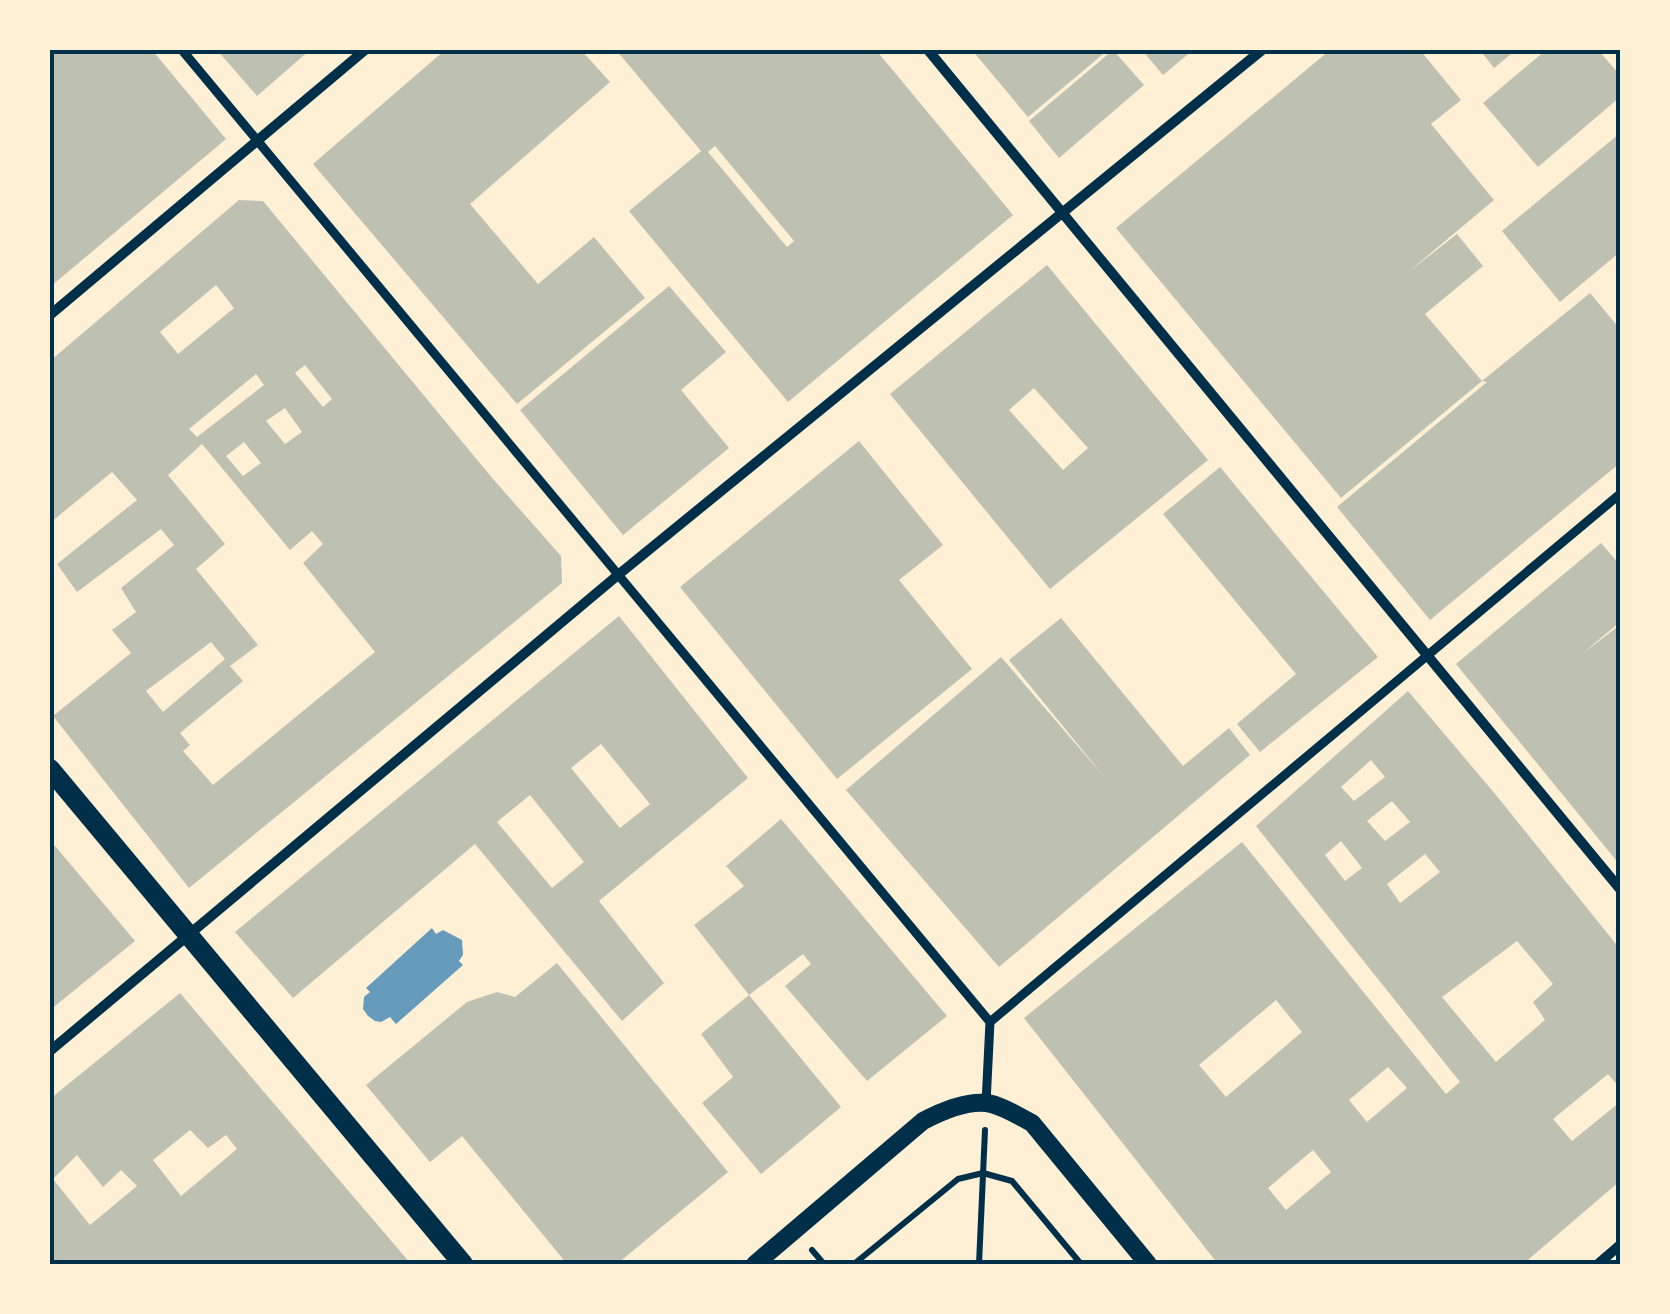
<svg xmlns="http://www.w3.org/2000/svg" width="1670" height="1314" font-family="Arial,sans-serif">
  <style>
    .water { fill: #669bbc }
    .building { fill: #bec0b2; fill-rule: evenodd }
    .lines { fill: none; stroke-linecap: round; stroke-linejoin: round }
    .path { stroke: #003049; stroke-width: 6 }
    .pedestrian { stroke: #003049; stroke-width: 9 }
    .minor { stroke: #003049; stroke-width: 10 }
    .tertiary { stroke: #003049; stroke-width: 18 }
    .secondary { stroke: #003049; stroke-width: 20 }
    .neatline { fill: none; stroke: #003049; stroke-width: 4 }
  </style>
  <rect width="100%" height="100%" fill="#fdf0d5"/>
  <polygon class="water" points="432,928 436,934 443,930 462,940 463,955 459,961 463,965 396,1024 390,1017 381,1022 375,1021 368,1016 363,1009 364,997 370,992 366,988"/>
  <g class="building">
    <polygon points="50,50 152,50 226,139 50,287"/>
    <polygon points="217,50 310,50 257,96"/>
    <polygon points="445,50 581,50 610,82 470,204 538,284 594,237 645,298 517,404 313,164"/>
    <path d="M616,50H876L1013,215L788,402L629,211L701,151ZM715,146L794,241L787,247L708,152Z"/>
    <polygon points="972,50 1108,50 1028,117"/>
    <polygon points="1113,50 1144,85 1059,158 1029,121"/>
    <polygon points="1142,50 1193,50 1163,75"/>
    <polygon points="1330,50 1420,50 1461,100 1431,124 1494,200 1407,273 1457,234 1483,266 1425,314 1482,381 1590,293 1620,329 1620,463 1430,620 1337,507 1487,382 1482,381 1341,498 1116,228"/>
    <polygon points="1480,50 1516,50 1494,68"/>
    <polygon points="1546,50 1598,50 1620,75 1620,97 1538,167 1483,103"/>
    <polygon points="1620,133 1620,252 1560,302 1502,231"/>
    <path d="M239,200L263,201L493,479L561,556L562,583L189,888L53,716L131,653L112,630L136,612L121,588L174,545L161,529L77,592L57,564L137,500L112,472L50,523V361ZM216,285L234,308L178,354L160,332ZM305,365L332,399L323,407L295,373ZM256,374L264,385L197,437L189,429ZM285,408L302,432L285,444L266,421ZM244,442L261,463L243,476L226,456ZM202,444L290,550L312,531L323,544L303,563L375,652L213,785L183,751L190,745L180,733L243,681L230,666L258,645L196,569L225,544L168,475ZM211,642L225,659L163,712L146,691Z"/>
    <path d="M1047,265L1208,460L1050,589L890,394ZM1034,388L1088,448L1063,470L1009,410Z"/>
    <polygon points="669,286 726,352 681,390 729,448 623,535 520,410"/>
    <polygon points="859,441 943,545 899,580 972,669 837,779 680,587"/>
    <polygon points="1220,467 1378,657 1260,752 1237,724 1296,674 1163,514"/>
    <polygon points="1601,543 1620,565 1620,622 1582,654 1620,625 1620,865 1456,664"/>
    <path d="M619,616L748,778L599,901L664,983L622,1021L475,844L293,998L235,932ZM601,744L650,804L620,828L571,768ZM530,795L584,862L552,888L497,822Z"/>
    <polygon points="1061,618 1183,766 1229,728 1250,755 999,967 846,790 1001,657 1106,779 1009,660"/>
    <path d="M1408,691L1496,795L1620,949V1088L1608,1074L1553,1119L1572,1141L1620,1102V1181L1523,1264H1218L1024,1018L1242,842L1446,1094L1460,1082L1256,826ZM1371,760L1385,777L1354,801L1341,787ZM1392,801L1410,822L1385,841L1367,821ZM1341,841L1362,868L1345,881L1325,855ZM1425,854L1440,872L1400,903L1387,884ZM1517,941L1553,984L1533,1002L1545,1020L1496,1062L1442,997ZM1276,1000L1302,1032L1226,1097L1199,1065ZM1388,1067L1407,1088L1367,1122L1349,1100ZM1313,1150L1331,1172L1286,1210L1268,1188Z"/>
    <polygon points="781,819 947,1016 867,1081 785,986 811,964 803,954 749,995 694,925 744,886 726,866"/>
    <polygon points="50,840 135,941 50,1010"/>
    <polygon points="557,963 728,1172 617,1264 567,1264 462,1136 430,1162 366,1085 467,1002 497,992 515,997"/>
    <path d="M180,993L253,1079L411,1264H50V1099ZM190,1130L208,1148L226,1135L237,1149L181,1196L153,1160ZM77,1155L103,1187L121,1170L137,1186L90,1225L53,1179Z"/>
    <polygon points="749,995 841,1107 761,1174 702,1103 733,1077 701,1034"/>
  </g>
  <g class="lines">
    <g class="path">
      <polyline points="812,1250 824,1264"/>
      <polyline points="854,1264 958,1179 983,1173 1012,1181 1081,1264"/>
      <polyline points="979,1264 985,1130"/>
    </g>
    <g class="pedestrian">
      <polyline points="182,50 990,1022 986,1103"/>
      <polyline points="990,1022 1620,494"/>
    </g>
    <g class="minor">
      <polyline points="928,50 1620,889"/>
      <polyline points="50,315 365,50"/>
      <polyline points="50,1051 618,575 1262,50"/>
      <polyline points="1598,1264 1620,1245"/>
    </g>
    <path class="tertiary" d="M755,1264L923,1121C942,1111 965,1101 986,1103C1002,1105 1018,1116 1032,1123L1148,1264"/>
    <polyline class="secondary" points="50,769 463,1264"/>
  </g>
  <rect width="1670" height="1314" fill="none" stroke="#fdf0d5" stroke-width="105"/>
  <rect x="52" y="52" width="1566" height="1210" class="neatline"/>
</svg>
